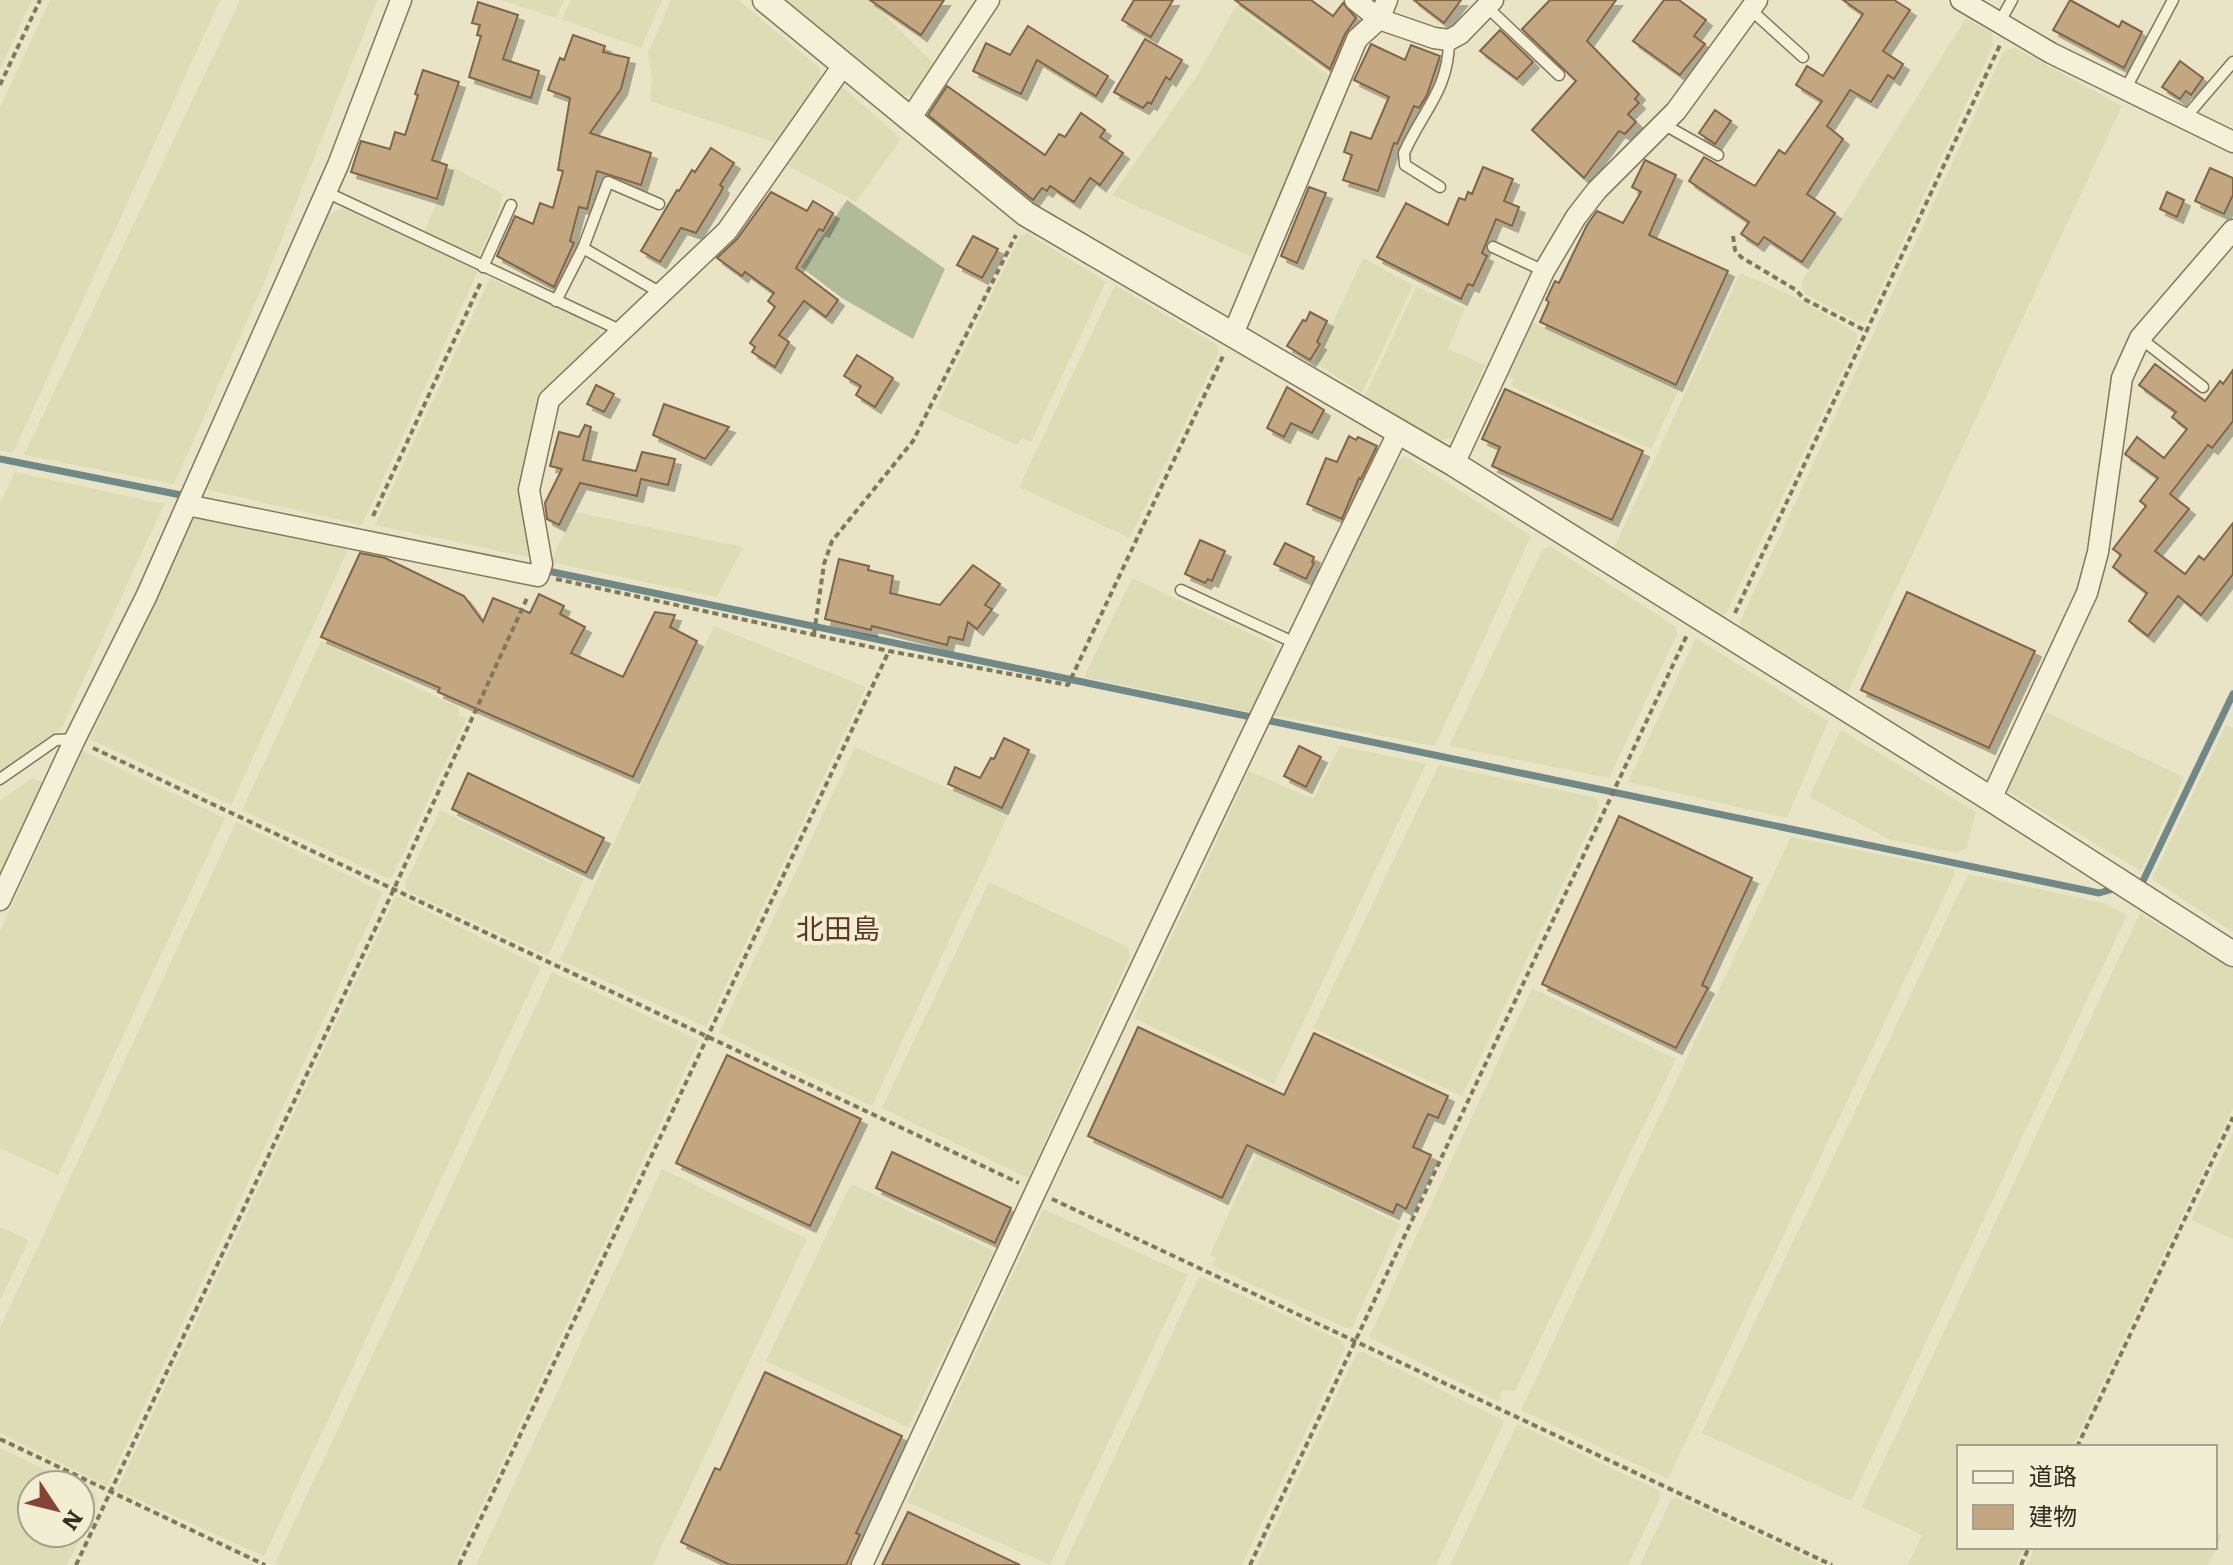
<svg xmlns="http://www.w3.org/2000/svg" width="2233" height="1565" font-family="Literata,'Noto Sans JP',serif">
  <style>
    .farmland { fill: #dcddb4 }
    .cemetery { fill: #b1bb99 }
    .lines { fill: none; stroke-linecap: round; stroke-linejoin: round }
    .stream { stroke: #6e8988; stroke-width: 7 }
    .building { fill: #c2a780; stroke: #7e6646; stroke-width: 2; filter: url(#shadow) }
    .service-casing { stroke: #81775d; stroke-width: 13 }
    .minor-casing { stroke: #81775d; stroke-width: 23 }
    .tertiary-casing { stroke: #81775d; stroke-width: 27 }
    .path { stroke: #81775d; stroke-width: 4; stroke-dasharray: 6 4; stroke-linecap: butt }
    .service { stroke: #f4f1d8; stroke-width: 10 }
    .minor { stroke: #f4f1d8; stroke-width: 20 }
    .tertiary { stroke: #f4f1d8; stroke-width: 24 }
    .labels { text-anchor: middle; dominant-baseline: central; stroke-width: 8; stroke-linejoin: round; paint-order: stroke }
    .quarter-label { font-size: 28px; fill: #5b3924; stroke: #f1eed4 }
  </style>
  <defs>
    <filter id="shadow"><feDropShadow dx="6" dy="6" stdDeviation="0" flood-color="#0004"/></filter>
  </defs>
  <rect width="100%" height="100%" fill="#e8e4c5"/>
  <g class="farmland">
    <polygon points="0,0 32,0 0,69"/>
    <polygon points="50,0 220,0 13,453 0,450 0,107"/>
    <polygon points="240,0 377,0 264,283 174,484 24,455"/>
    <polygon points="501,0 564,0 556,18"/>
    <polygon points="571,0 662,0 641,48 562,19"/>
    <polygon points="671,0 738,0 820,68 820,80 777,143 650,101 652,79 648,53"/>
    <polygon points="782,0 878,0 875,6 933,63 913,94 901,97"/>
    <polygon points="1236,6 1329,76 1257,259 1112,195 1198,74"/>
    <polygon points="1966,18 1992,33 1994,43 1866,321 1860,323 1805,294 1801,283"/>
    <polygon points="2015,48 2122,106 1847,694 1742,628 1740,622 2004,51"/>
    <polygon points="838,83 901,139 856,202 783,163"/>
    <polygon points="453,167 503,194 495,221 478,258 424,232"/>
    <polygon points="343,208 478,271 362,525 204,489 328,214"/>
    <polygon points="1027,233 1106,282 1031,442 1022,438 1017,445 936,408 1020,237"/>
    <polygon points="1363,258 1413,285 1362,393 1314,362"/>
    <polygon points="1740,273 1793,296 1856,333 1857,341 1726,614 1720,616 1614,548"/>
    <polygon points="490,278 586,320 599,329 602,339 545,389 537,403 521,493 537,559 375,525"/>
    <polygon points="1115,285 1217,345 1219,352 1130,538 1019,487"/>
    <polygon points="1416,287 1465,308 1448,349 1485,365 1453,437 1437,441 1365,396"/>
    <polygon points="1532,322 1679,389 1651,449 1511,386 1514,379 1508,376"/>
    <polygon points="1405,456 1531,536 1435,746 1272,715 1394,463"/>
    <polygon points="15,472 164,504 61,729 0,772 0,504"/>
    <polygon points="575,512 743,547 717,597 550,562"/>
    <polygon points="193,518 348,550 231,805 90,739"/>
    <polygon points="1550,546 1676,627 1677,635 1609,778 1449,746 1542,550"/>
    <polygon points="1132,578 1274,645 1276,656 1251,712 1084,677"/>
    <polygon points="714,626 866,687 706,1027 560,960"/>
    <polygon points="1696,638 1828,721 1787,818 1628,782"/>
    <polygon points="321,641 459,708 459,715 466,719 392,877 387,878 242,810"/>
    <polygon points="2046,712 2184,777 2141,871 2007,791"/>
    <polygon points="2226,725 2233,728 2233,932 2152,879"/>
    <polygon points="1841,730 1976,812 1966,849 1956,853 1891,840 1809,797"/>
    <polygon points="1340,746 1426,764 1274,1084 1134,1018 1249,771 1313,799"/>
    <polygon points="855,747 1008,815 872,1106 719,1033"/>
    <polygon points="83,751 225,818 58,1175 0,1148 0,931"/>
    <polygon points="1439,765 1597,798 1599,808 1462,1096 1313,1028"/>
    <polygon points="32,778 43,782 0,873 0,801"/>
    <polygon points="440,810 584,879 548,956 407,891 405,884"/>
    <polygon points="236,822 383,892 107,1486 0,1433 0,1328"/>
    <polygon points="1791,837 1953,869 1954,876 1668,1479 1521,1410"/>
    <polygon points="1968,874 2104,903 2127,915 1851,1501 1702,1433"/>
    <polygon points="989,882 1128,947 1130,956 1028,1178 882,1108"/>
    <polygon points="396,896 541,967 264,1556 117,1490"/>
    <polygon points="2140,913 2233,969 2233,1108 2072,1447 1959,1447 1959,1547 2024,1547 2016,1565 1908,1565 1922,1535 1862,1507"/>
    <polygon points="552,972 699,1040 454,1565 280,1565 275,1563"/>
    <polygon points="1532,988 1676,1059 1515,1391 1503,1390 1499,1402 1369,1337"/>
    <polygon points="2233,1133 2233,1239 2191,1220"/>
    <polygon points="1257,1153 1400,1224 1353,1326 1346,1328 1212,1266 1216,1258 1210,1254"/>
    <polygon points="662,1169 807,1239 653,1565 476,1565"/>
    <polygon points="851,1184 994,1251 908,1427 766,1361"/>
    <polygon points="1043,1209 1188,1275 1050,1565 907,1502"/>
    <polygon points="0,1227 29,1240 0,1300"/>
    <polygon points="1199,1276 1342,1341 1345,1349 1242,1565 1064,1565"/>
    <polygon points="1357,1352 1363,1352 1503,1420 1503,1425 1436,1565 1257,1565"/>
    <polygon points="1517,1424 1658,1490 1661,1496 1628,1565 1450,1565"/>
    <polygon points="0,1448 77,1485 32,1485 32,1533 80,1533 80,1486 94,1493 98,1500 67,1565 0,1565"/>
    <polygon points="1677,1498 1823,1565 1640,1565 1671,1499"/>
    <polygon points="2215,1532 2222,1535 2208,1565 2027,1565 2035,1547 2215,1547"/>
  </g>
  <polygon class="cemetery" points="847,200 945,269 913,339 842,298 801,267"/>
  <g class="lines">
    <g class="stream">
      <polyline points="0,459 186,496"/>
      <polyline points="543,570 2099,893 2117,888"/>
      <polyline points="2133,884 2143,881 2233,694"/>
    </g>
  </g>
  <g class="building">
    <polygon points="870,0 944,0 921,35"/>
    <polygon points="1134,0 1173,0 1151,37 1122,20"/>
    <polygon points="1235,0 1311,0 1333,16 1343,3 1356,18 1345,34 1330,69"/>
    <polygon points="1414,0 1461,0 1444,23"/>
    <polygon points="1550,0 1616,0 1587,41 1639,94 1635,99 1639,103 1628,114 1636,122 1625,134 1619,131 1584,178 1532,130 1576,81 1522,29"/>
    <polygon points="1664,0 1679,0 1706,20 1694,36 1705,44 1680,75 1633,41"/>
    <polygon points="1843,0 1894,0 1910,10 1883,51 1903,64 1894,79 1888,75 1871,102 1850,90 1827,126 1843,139 1807,194 1835,213 1802,262 1764,237 1758,245 1741,234 1749,222 1689,181 1704,157 1755,186 1779,150 1785,154 1822,101 1796,85 1807,66 1823,76 1863,14"/>
    <polygon points="2070,0 2119,27 2122,21 2142,32 2124,68 2053,30"/>
    <polygon points="478,2 518,15 503,59 539,71 531,98 469,77 481,36 477,35 480,25 472,23"/>
    <polygon points="1028,26 1108,76 1096,96 1037,60 1021,94 973,71 986,43 1010,55"/>
    <polygon points="1500,30 1533,62 1517,79 1480,51"/>
    <polygon points="573,35 605,46 603,52 629,58 621,89 590,133 651,153 641,185 597,171 587,209 579,207 570,241 574,243 554,287 497,256 515,216 533,224 540,203 553,208 563,171 558,170 570,98 548,90 560,58 564,60"/>
    <polygon points="1145,39 1182,60 1170,80 1166,77 1151,104 1148,102 1143,108 1114,92"/>
    <polygon points="1371,44 1405,60 1411,45 1440,56 1427,95 1419,108 1414,106 1397,144 1394,143 1378,191 1343,180 1352,155 1344,152 1351,132 1371,139 1389,97 1354,80"/>
    <polygon points="2180,61 2203,78 2191,95 2186,91 2180,99 2162,87"/>
    <polygon points="423,70 459,82 432,160 447,165 437,199 351,172 361,141 390,149 395,132 405,135 418,95 415,94"/>
    <polygon points="947,86 1045,155 1059,134 1065,137 1081,113 1105,130 1100,137 1123,153 1100,185 1090,178 1074,202 1050,186 1047,191 1042,188 1033,200 928,115"/>
    <polygon points="1715,110 1731,121 1715,144 1699,133"/>
    <polygon points="711,148 734,163 720,185 723,187 721,192 696,233 681,228 660,262 641,251 677,190 679,191 692,170 695,172"/>
    <polygon points="1645,160 1676,175 1649,235 1728,271 1676,385 1540,322 1549,302 1546,300 1555,281 1559,283 1587,225 1597,211 1623,223 1641,192 1632,187"/>
    <polygon points="1483,167 1513,179 1504,201 1519,207 1512,226 1496,219 1482,253 1487,256 1473,286 1468,284 1461,299 1377,257 1406,203 1448,225 1459,198 1465,200 1468,192 1472,194"/>
    <polygon points="2210,168 2233,178 2233,195 2224,214 2195,201"/>
    <polygon points="1309,187 1326,193 1297,263 1281,256"/>
    <polygon points="771,192 807,211 813,201 833,213 823,231 819,229 796,268 838,300 826,317 804,301 779,335 789,342 775,367 752,352 755,347 750,343 775,307 768,301 774,293 745,272 742,276 717,258 737,239"/>
    <polygon points="2167,192 2184,200 2177,217 2160,209"/>
    <polygon points="973,236 998,249 982,278 957,265"/>
    <polygon points="1310,312 1327,321 1317,342 1320,344 1310,360 1287,346 1303,320 1306,321"/>
    <polygon points="857,355 893,378 875,407 856,395 861,386 844,376"/>
    <polygon points="2155,364 2205,401 2220,381 2223,384 2233,370 2233,421 2212,448 2208,445 2170,494 2189,509 2155,551 2185,574 2199,556 2204,560 2233,523 2233,574 2201,615 2178,596 2148,636 2129,621 2147,593 2113,567 2121,555 2113,549 2146,506 2140,501 2158,478 2125,454 2137,437 2164,458 2187,429 2172,417 2176,412 2139,385"/>
    <polygon points="596,385 614,394 604,412 587,404"/>
    <polygon points="1287,387 1324,410 1312,433 1291,423 1284,437 1267,428"/>
    <polygon points="1505,389 1643,451 1612,520 1492,466 1500,447 1482,439"/>
    <polygon points="664,404 729,427 705,459 653,435"/>
    <polygon points="585,425 591,427 583,460 636,471 642,452 675,459 668,485 641,479 637,496 580,483 559,525 547,519 545,503 562,469 550,466 559,432 579,437"/>
    <polygon points="1349,436 1356,440 1358,437 1377,446 1361,479 1359,478 1342,519 1307,504 1326,458 1337,462"/>
    <polygon points="1200,540 1225,551 1212,581 1208,579 1205,583 1185,574"/>
    <polygon points="1285,543 1314,557 1312,562 1314,563 1306,579 1274,564"/>
    <polygon points="360,553 385,558 464,596 483,622 493,598 530,613 539,594 564,606 560,614 585,627 571,653 623,677 655,612 675,615 670,627 697,641 633,777 438,692 440,688 321,637"/>
    <polygon points="839,559 869,566 868,570 893,576 890,593 940,605 973,565 1000,584 985,605 992,609 977,629 968,622 963,640 949,637 947,645 872,626 871,630 825,619"/>
    <polygon points="1907,592 2035,651 1989,748 1861,690"/>
    <polygon points="1004,738 1029,750 1002,808 948,784 955,767 980,778 991,758 994,759"/>
    <polygon points="1299,746 1321,757 1306,787 1284,776"/>
    <polygon points="468,773 604,838 586,873 452,809"/>
    <polygon points="1619,816 1752,878 1702,985 1708,988 1676,1048 1542,984"/>
    <polygon points="1138,1027 1284,1095 1314,1033 1448,1096 1438,1118 1428,1114 1413,1147 1431,1155 1406,1209 1397,1204 1393,1213 1247,1145 1222,1198 1088,1136"/>
    <polygon points="727,1055 861,1119 810,1226 676,1163"/>
    <polygon points="892,1152 1011,1208 995,1243 876,1188"/>
    <polygon points="765,1372 902,1436 856,1533 860,1535 846,1565 730,1565 681,1542 715,1468 720,1470"/>
    <polygon points="908,1512 1020,1565 882,1565"/>
  </g>
  <g class="lines">
    <g class="service-casing">
      <g id="service">
        <polyline points="1487,7 1559,75"/>
        <polyline points="1751,10 1803,57"/>
        <polyline points="1999,23 2012,0"/>
        <polyline points="2125,90 2173,0"/>
        <polyline points="2185,118 2233,62"/>
        <polyline points="1663,124 1718,155"/>
        <path d="M1440,187L1405,165L1404,153C1423,110 1449,90 1449,40"/>
        <polyline points="326,192 622,331"/>
        <polyline points="1493,247 1544,271"/>
        <polyline points="583,248 661,293"/>
        <polyline points="483,267 511,205"/>
        <polyline points="556,301 583,248 608,182 659,204"/>
        <polyline points="2140,338 2203,387"/>
        <polyline points="1181,590 1295,643"/>
        <polyline points="0,779 56,740 75,739"/>
      </g>
    </g>
    <g class="minor-casing">
      <g id="minor">
        <polyline points="1355,0 1379,19 1434,38 1449,40 1460,34 1493,0"/>
        <polyline points="1961,0 2051,53 2233,142"/>
        <polyline points="910,119 989,0"/>
        <polyline points="1233,334 1357,39 1379,19 1387,0"/>
        <polyline points="1454,464 1544,271 1576,217 1597,190 1676,111 1757,0"/>
        <polyline points="187,505 538,576 542,564 529,490 549,400 727,231 844,64"/>
        <polyline points="1991,799 2087,593 2098,552 2122,378 2140,338 2233,230"/>
        <polyline points="0,900 75,739 146,597 338,165 401,0"/>
        <path d="M862,1565C1037,1186 1214,808 1398,433"/>
      </g>
    </g>
    <g class="tertiary-casing">
      <polyline id="tertiary" points="765,0 1026,214 1454,464 1991,799 2233,954"/>
    </g>
    <g class="path">
      <polyline points="0,85 40,0"/>
      <polyline points="1733,236 1735,250 1741,257 1796,290 1804,299 1866,331"/>
      <polyline points="373,516 481,282"/>
      <polyline points="556,579 889,651 1068,685 1223,356"/>
      <polyline points="1735,613 2000,45"/>
      <polyline points="814,634 824,564 832,541 913,441 1016,235"/>
      <polyline points="93,748 1019,1183"/>
      <polyline points="1052,1199 1832,1565"/>
      <polyline points="0,1439 265,1565"/>
      <polyline points="2077,1447 2233,1117"/>
      <polyline points="76,1565 393,891 528,596"/>
      <polyline points="459,1565 889,651"/>
      <polyline points="1250,1565 1687,635"/>
      <polyline points="2021,1565 2029,1547"/>
    </g>
    <use href="#service" class="service"/>
    <use href="#minor" class="minor"/>
    <use href="#tertiary" class="tertiary"/>
  </g>
  <g class="labels">
    <g class="quarter-label">
      <text x="838" y="927">北田島</text>
    </g>
  </g>
  <rect x="1957" y="1445" width="260" height="104" fill="#f1eed4" stroke="#a5a18c" stroke-width="2"/>
  <rect x="1973" y="1471" width="40" height="12" fill="#f4f1d8" stroke="#a5a18c" stroke-width="2"/>
  <text x="2029" y="1485" font-size="24" fill="#332d20">道路</text>
  <rect x="1973" y="1505" width="40" height="24" fill="#c2a780" stroke="#a5a18c" stroke-width="2"/>
  <text x="2029" y="1525" font-size="24" fill="#332d20">建物</text>
  <g transform="translate(56 1509) rotate(125)"><circle r="38" fill="#f1eed4" stroke="#a5a18c" stroke-width="2"/>
  <path d="M0-6L14 30L0 20L-14 30Z" fill="#894335"/>
  <text y="-12" font-size="22" font-weight="bold" text-anchor="middle" fill="#332d20">N</text>
  </g>
</svg>
